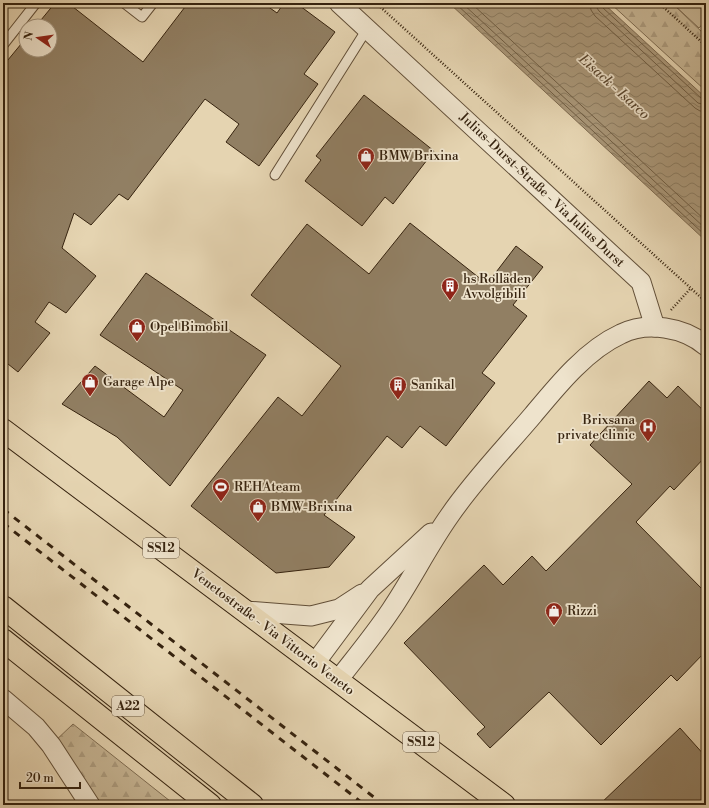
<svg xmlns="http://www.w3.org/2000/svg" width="709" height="808" font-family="'Libre Bodoni',serif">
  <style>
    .green { fill: #c7b695; stroke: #7e6c52 }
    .forest { fill: url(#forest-firs); stroke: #7e6c52 }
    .water { fill: url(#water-waves); stroke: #7c694f }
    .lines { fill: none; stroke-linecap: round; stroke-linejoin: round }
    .shore { stroke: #705e44; stroke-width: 1 }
    .building { fill: #917f63; stroke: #36230f }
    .lane-casing { stroke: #624f38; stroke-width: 11 }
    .street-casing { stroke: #624f38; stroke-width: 21 }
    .primary-casing { stroke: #36230f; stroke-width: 24 }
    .highway-casing { stroke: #36230f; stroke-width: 24 }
    .path { stroke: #36230f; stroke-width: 2.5; stroke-dasharray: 1 2; stroke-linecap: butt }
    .lane { stroke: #eee3cc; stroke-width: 9 }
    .street { stroke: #eee3cc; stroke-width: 19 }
    .primary { stroke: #e5d4b1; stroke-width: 22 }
    .highway { stroke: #e5d4b1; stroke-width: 22 }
    .rail { stroke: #36230f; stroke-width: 3; stroke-dasharray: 7 7; stroke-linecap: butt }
    .labels { text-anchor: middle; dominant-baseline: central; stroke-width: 3.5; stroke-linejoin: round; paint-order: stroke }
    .shield { fill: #eee3cc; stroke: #6d5d48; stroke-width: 1 }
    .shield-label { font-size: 12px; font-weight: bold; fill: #36230f }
    .poi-label { font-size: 13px; fill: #36230f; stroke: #eee3cc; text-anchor: start }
    .street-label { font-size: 13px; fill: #36230f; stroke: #eee3cc }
    .water-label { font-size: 14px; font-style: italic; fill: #59462f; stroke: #eee3cc }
  </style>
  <defs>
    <pattern id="forest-firs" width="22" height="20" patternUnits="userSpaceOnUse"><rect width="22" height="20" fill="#c7b695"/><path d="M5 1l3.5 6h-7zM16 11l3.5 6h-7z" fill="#ac9c7f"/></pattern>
    <pattern id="water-waves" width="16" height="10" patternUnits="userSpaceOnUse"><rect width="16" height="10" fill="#aa987a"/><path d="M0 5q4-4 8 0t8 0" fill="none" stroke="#8b7c62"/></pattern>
  </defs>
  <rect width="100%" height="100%" fill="#e5d4b1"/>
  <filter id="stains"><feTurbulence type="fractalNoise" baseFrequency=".005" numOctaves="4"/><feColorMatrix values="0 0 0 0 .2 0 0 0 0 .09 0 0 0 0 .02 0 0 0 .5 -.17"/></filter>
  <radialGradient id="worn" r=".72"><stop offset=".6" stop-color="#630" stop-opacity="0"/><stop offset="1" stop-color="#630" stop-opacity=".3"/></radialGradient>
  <polygon class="green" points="672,3 706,3 706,20 699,28"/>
  <g class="forest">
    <polygon points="610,3 672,3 706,36 706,91"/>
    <polygon points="73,724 175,805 90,805 51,745"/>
  </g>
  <polygon class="water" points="449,3 603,3 706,98 706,241"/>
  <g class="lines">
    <g class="shore">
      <polyline points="455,3 706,236"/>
      <polyline points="462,3 706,229"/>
      <polyline points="471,3 706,221"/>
      <polyline points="590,3 591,10 595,16 695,108 700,111 706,111"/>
      <polyline points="596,3 597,8 599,11 698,103 706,105"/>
      <polyline points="601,3 603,8 702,99 706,100"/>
    </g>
  </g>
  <g class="building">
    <polygon points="55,3 68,3 143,62 188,3 263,3 277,13 284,3 296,3 335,32 304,74 318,84 259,166 226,142 239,124 205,99 128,200 119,194 91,225 74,213 62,248 96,276 66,313 49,302 35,322 50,333 18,372 3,360 3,66 26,38 26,50 50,50 50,26 36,26"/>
    <polygon points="364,95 434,151 393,204 385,197 362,226 305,181 321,160 316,156"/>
    <polygon points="410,223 487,284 516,246 543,267 513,305 527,316 482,373 495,383 446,446 420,426 402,448 387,436 324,515 355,537 329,567 276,573 191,506 278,397 302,416 341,366 251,295 307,224 369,274"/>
    <polygon points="146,273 266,355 170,486 117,437 62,404 95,366 164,417 183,390 100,335"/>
    <polygon points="649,381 667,398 678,386 706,413 706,456 674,490 670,486 636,522 706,593 706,651 677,681 671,675 601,745 549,692 490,748 477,734 485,727 404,643 484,565 503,585 532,556 546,571 632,484 590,445"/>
    <polygon points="680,728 706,757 706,805 599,805"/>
  </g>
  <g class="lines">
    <g class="lane-casing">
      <g id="lane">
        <polyline points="124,3 142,17 153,3"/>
        <polyline points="3,45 36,3"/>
        <polyline points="275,175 367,29"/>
      </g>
    </g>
    <g class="street-casing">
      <g id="street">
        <polyline points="339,3 641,282 655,327"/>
        <polyline points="246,611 311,616 339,609 362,594"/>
        <polyline points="315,663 370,589 431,533"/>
        <path d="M338,680C356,657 375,634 391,610C412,579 428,546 450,515C474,480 505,448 533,415C557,386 586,350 621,334C647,321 684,327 706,346"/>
        <polyline points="3,699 36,727 51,745 90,805"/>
      </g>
    </g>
    <g class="primary-casing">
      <polyline id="primary" points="3,430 504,805"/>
    </g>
    <g class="highway-casing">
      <g id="highway">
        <polyline points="3,607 252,805"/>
        <polyline points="3,640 210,805"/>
      </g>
    </g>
    <g class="path">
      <polyline points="376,3 706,302"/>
      <polyline points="659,3 706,46"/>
      <polyline points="671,310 691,288"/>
    </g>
    <use href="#lane" class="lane"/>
    <use href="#street" class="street"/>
    <use href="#primary" class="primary"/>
    <use href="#highway" class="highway"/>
    <g class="rail">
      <polyline points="3,509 384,805"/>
      <polyline points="3,523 365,805"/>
    </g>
  </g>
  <defs>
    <g id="shop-pin" transform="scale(0.9)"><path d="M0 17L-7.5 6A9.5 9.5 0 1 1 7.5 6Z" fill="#8f2418" stroke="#eee3cc"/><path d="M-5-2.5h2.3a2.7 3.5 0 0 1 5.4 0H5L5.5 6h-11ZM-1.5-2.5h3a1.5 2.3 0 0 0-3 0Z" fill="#fff"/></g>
    <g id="building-pin" transform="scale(0.9)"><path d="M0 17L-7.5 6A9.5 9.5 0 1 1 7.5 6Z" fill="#8f2418" stroke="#eee3cc"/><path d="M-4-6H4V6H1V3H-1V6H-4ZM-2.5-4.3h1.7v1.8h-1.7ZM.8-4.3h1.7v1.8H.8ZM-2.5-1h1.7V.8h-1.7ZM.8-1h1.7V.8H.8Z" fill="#fff"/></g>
    <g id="hospital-pin" transform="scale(0.9)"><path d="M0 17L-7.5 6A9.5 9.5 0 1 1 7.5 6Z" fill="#8f2418" stroke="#eee3cc"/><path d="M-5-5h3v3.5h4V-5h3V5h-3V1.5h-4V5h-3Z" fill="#fff"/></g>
    <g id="stadium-pin" transform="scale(0.9)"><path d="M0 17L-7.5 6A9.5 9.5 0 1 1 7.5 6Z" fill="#8f2418" stroke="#eee3cc"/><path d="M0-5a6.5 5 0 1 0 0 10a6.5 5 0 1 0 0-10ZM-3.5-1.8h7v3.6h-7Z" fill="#fff"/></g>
  </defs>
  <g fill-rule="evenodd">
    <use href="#shop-pin" x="366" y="156"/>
    <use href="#building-pin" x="450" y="286"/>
    <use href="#shop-pin" x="137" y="327"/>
    <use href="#shop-pin" x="90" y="382"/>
    <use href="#building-pin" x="398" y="385"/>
    <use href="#hospital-pin" x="648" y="427"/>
    <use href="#stadium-pin" x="221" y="487"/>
    <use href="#shop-pin" x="258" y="507"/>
    <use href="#shop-pin" x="554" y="611"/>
  </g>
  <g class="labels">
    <g class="shield">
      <rect x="143" y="538" width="36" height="20" rx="3"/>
      <rect x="112" y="696" width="32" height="20" rx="3"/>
      <rect x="403" y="732" width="36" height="20" rx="3"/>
    </g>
    <g class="shield-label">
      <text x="161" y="548">SS12</text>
      <text x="128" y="706">A22</text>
      <text x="421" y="742">SS12</text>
    </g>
    <g class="poi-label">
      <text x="379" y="156">BMW Brixina</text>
      <text x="463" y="279">hs Rolläden<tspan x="463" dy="15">Avvolgibili</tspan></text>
      <text x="150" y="327">Opel Bimobil</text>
      <text x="103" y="382">Garage Alpe</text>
      <text x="411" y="385">Sanikal</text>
      <text x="635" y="420" text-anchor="end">Brixsana<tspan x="635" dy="15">private clinic</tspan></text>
      <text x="234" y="487">REHAteam</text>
      <text x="271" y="507">BMW-Brixina</text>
      <text x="567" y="611">Rizzi</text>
    </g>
    <g class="street-label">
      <text transform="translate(542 190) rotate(43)">Julius-Durst-Straße - Via Julius Durst</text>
      <text transform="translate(273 632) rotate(37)">Venetostraße - Via Vittorio Veneto</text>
    </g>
    <g class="water-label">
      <text transform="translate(614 87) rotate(42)">Eisack - Isarco</text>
    </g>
  </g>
  <rect width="709" height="808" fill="none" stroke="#e5d4b1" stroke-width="16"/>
  <rect x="4" y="4" width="701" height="800" fill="none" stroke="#36230f" stroke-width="2"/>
  <rect x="8" y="8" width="693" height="792" fill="none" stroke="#36230f"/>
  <g transform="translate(38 38) rotate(283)"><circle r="19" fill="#eee3cc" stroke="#a49680"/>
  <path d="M0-3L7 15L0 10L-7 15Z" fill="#8f2418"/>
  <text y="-6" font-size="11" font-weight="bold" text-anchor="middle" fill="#36230f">N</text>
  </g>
  <path d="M20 782v6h60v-6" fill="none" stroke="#36230f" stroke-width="2"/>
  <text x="26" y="782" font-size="12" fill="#36230f" stroke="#eee3cc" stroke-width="3" paint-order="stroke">20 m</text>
  <rect width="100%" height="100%" filter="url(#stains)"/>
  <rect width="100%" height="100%" fill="url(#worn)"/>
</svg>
